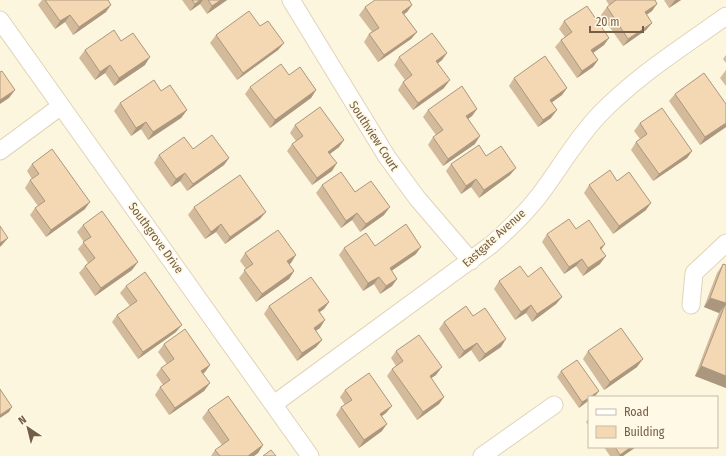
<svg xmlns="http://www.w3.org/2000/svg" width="726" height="456" font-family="'Fira Sans Condensed',sans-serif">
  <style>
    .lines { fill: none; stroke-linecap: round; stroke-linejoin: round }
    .minor-casing { stroke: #e1d3ba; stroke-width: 19 }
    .minor { stroke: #fff; stroke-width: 17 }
    .wall { fill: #d2ba9b }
    .shaded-wall { fill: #ab977e }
    .building { fill: #f4d8b4; stroke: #ab977e }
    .labels { text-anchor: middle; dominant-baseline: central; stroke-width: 3.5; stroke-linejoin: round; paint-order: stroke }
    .street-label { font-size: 12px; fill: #745e45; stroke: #fff9e5 }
  </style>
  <rect width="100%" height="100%" fill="#fdf6de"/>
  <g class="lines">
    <g class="minor-casing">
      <g id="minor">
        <polyline points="291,0 387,157 417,198 471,261"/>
        <polyline points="0,20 310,456"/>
        <polyline points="0,151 61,106"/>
        <polyline points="691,305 694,273 726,243"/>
        <path d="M274,404L491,245C508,230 524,215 538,197C559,170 575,140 599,115C636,76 683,47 726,16"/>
        <polyline points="482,456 554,405"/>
      </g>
    </g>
    <use href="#minor" class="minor"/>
  </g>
  <g class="wall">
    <polygon points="42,0 108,0 106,12 73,35 65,22 55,29 38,5"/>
    <polygon points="182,0 227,0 207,14 200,4 190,11"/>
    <polygon points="606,0 655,0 652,11 646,15 652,23 646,30 623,46 601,15 607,7 609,5"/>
    <polygon points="664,0 681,0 669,8"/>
    <polygon points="412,5 407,12 404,14 417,32 411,39 378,62 364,42 369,34 372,32 359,15 365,7"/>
    <polygon points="564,21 609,38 604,45 593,53 598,60 593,67 577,78 555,47 561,40 565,37 559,29"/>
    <polygon points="260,26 284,43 278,50 237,80 210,43 216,35"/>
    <polygon points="121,41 145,65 114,86 105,73 95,80 79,58 85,50"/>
    <polygon points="447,53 442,60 438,63 444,88 413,110 398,90 403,82 405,80 394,65 399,57"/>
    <polygon points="726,55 726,63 723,59"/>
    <polygon points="726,70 726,86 720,78"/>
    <polygon points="289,75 316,90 311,98 270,128 245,94 250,87"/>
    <polygon points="514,78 567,88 562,95 551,103 551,118 538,127 509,86"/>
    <polygon points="161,91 187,110 181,118 148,140 141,129 131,136 114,111 120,103"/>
    <polygon points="675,94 726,127 700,145 669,101"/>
    <polygon points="477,109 472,116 468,119 475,144 443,166 428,145 433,137 436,135 423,117 428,110"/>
    <polygon points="640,123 692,151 687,158 653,181 631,150 636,142 640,139 634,131"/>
    <polygon points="295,125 344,140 339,147 330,154 332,171 312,185 287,151 292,144 296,141 290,133"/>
    <polygon points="193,149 229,158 224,165 187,191 180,181 171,187 154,163 159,155"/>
    <polygon points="486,156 510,175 479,198 471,187 461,194 446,171 451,164"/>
    <polygon points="32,164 85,209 46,237 30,215 35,208 38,206 25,188 30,180 32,179 27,171"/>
    <polygon points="617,181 646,210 613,234 584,193 589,185"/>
    <polygon points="322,185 355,192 384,215 360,232 352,220 341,228 316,193"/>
    <polygon points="194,207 260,219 225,244 216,232 205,239 188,215"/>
    <polygon points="83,225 132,270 95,296 79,273 85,266 88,263 78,249 84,242 77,232"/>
    <polygon points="576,229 605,244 601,250 600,264 583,276 576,266 564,274 542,242 547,234"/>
    <polygon points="375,246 416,254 391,271 397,279 392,286 380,294 374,284 363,291 339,255 344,248"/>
    <polygon points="245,253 291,263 289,264 294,271 289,279 256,302 239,278 246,269 240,261"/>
    <polygon points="723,264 726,265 726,388 695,376 719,313 704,307 717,273"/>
    <polygon points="528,277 562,297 556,304 532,322 526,313 515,320 494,289 499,281"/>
    <polygon points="126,286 176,332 138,359 112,322 117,315 130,306 120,293"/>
    <polygon points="329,302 324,309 320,312 320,328 315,331 322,340 316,347 297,361 264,314 269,306"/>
    <polygon points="444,322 501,347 479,362 471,350 459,359 439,329"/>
    <polygon points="164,344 210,365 205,372 203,374 210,383 204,391 169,415 155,395 160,387 163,385 156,375 161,368 167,364 158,352"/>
    <polygon points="396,351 436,375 431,378 444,397 439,404 417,420 387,376 392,369 396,366 391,358"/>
    <polygon points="588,351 637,367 604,390 583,359"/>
    <polygon points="561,371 599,391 595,396 579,408 557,377"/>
    <polygon points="345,390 386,413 382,416 382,431 359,448 336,415 341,407 345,405 340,397"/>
    <polygon points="208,410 263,445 258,453 254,456 211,456 215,450 222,445 202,418"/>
    <polygon points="589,418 589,426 586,422"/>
    <polygon points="604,447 636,447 623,456 610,456"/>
  </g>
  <g class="shaded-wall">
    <polygon points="200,0 203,0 200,4 190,11 195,4"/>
    <polygon points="221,0 227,0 207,14 212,6"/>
    <polygon points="675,0 681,0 669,8"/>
    <polygon points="657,4 652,11 639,20 645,12"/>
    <polygon points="111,5 106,12 73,35 79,27"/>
    <polygon points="412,5 407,12 397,19 402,12"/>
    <polygon points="70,15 65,22 55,29 60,21"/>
    <polygon points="652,23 646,30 623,46 628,39"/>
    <polygon points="417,32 411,39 378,62 384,55"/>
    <polygon points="609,38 604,45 586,58 591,50"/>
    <polygon points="284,43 278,50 237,80 243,73"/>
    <polygon points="447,53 442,60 431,69 436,61"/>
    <polygon points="150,57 145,65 114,86 119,78"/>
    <polygon points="598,60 593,67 577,78 582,71"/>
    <polygon points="110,65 105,73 95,80 100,72"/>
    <polygon points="450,80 444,88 413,110 418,103"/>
    <polygon points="567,88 562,95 544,108 550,100"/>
    <polygon points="15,90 9,98 0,104 0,100"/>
    <polygon points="316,90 311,98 270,128 275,120"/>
    <polygon points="477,109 472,116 461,124 466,116"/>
    <polygon points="187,110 181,118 148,140 153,132"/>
    <polygon points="557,110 551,118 538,127 543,120"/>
    <polygon points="146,122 141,129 131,136 136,128"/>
    <polygon points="726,123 726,127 700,145 705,137"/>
    <polygon points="480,136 475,144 443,166 448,159"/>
    <polygon points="344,140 339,147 323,159 328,152"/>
    <polygon points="692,151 687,158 653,181 659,174"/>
    <polygon points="229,158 224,165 187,191 193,184"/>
    <polygon points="337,163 332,171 312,185 317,178"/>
    <polygon points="516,168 510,175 479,198 484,190"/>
    <polygon points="185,173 180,181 171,187 176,179"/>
    <polygon points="476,179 471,187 461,194 466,186"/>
    <polygon points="90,202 85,209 46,237 51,230"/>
    <polygon points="651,203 646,210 613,234 619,226"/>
    <polygon points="390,207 384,215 360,232 366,224"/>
    <polygon points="266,212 260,219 225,244 230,237"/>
    <polygon points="357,213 352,220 341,228 346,221"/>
    <polygon points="221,224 216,232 205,239 211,232"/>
    <polygon points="8,238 2,245 0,247 0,243"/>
    <polygon points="605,244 600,251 600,248"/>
    <polygon points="421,247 416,254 384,276 390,268"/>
    <polygon points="296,255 291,263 281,269 287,261"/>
    <polygon points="606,256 600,264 583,276 588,268"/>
    <polygon points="582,259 576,266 564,274 569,267"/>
    <polygon points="138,262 132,270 95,296 101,288"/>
    <polygon points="294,271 289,279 256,302 262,294"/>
    <polygon points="379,277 374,284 363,291 368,283"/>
    <polygon points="397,279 392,286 380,294 386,286"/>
    <polygon points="562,297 556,304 532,322 537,314"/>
    <polygon points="710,298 726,303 726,315 725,305 719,313 704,307"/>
    <polygon points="329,302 324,309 312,317 318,310"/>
    <polygon points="531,305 526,313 515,320 521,312"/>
    <polygon points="325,320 320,328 308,336 314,328"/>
    <polygon points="182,325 176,332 138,359 143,352"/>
    <polygon points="506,339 501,347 479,362 485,354"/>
    <polygon points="322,340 316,347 297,361 302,353"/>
    <polygon points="477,343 471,350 459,359 464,351"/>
    <polygon points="643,359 637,367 604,390 610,382"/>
    <polygon points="210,365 205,372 196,379 201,371"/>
    <polygon points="701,366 726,376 726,388 695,376"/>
    <polygon points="442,367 436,375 424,383 430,376"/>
    <polygon points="210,383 204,391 169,415 175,408"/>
    <polygon points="599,391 595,396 594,397 590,397"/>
    <polygon points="444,397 439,404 417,420 423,412"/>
    <polygon points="589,398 589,400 579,408 582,402"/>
    <polygon points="392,406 386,413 375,421 380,414"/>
    <polygon points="12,407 9,412 0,418 0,415"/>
    <polygon points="387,424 382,431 359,448 364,440"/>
    <polygon points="263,445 258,453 254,456 248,456"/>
    <polygon points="631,447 636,447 623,456 619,456 620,455"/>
  </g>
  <g class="building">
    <polygon points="45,0 108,0 111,5 79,27 70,15 60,21"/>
    <polygon points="192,0 200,0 195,4"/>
    <polygon points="208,0 221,0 212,6"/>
    <polygon points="375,0 409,0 412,5 402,12 417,32 384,55 369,34 379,28 365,7"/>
    <polygon points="616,0 655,0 657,4 645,12 652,23 628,39 607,7"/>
    <polygon points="587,6 609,38 591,50 598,60 582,71 561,40 572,32 564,21"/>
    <polygon points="249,11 260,26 268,21 284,43 243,73 216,35"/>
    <polygon points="114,30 121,41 133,33 150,57 119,78 110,65 100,72 85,50"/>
    <polygon points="432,33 447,53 436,61 450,80 418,103 403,82 412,75 399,57"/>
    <polygon points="545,56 567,88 550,100 557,110 543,120 514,78"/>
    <polygon points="281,64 289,75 300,67 316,90 275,120 250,87"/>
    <polygon points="2,71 15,90 0,100 0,72"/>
    <polygon points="704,73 726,104 726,123 705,137 675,94"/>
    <polygon points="154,80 161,91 170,85 187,110 153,132 146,122 136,128 120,103"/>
    <polygon points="462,86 477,109 466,116 480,136 448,159 433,137 443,130 428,110"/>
    <polygon points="320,107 344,140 328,152 337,163 317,178 292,144 303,136 295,125"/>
    <polygon points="662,108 692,151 659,174 636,142 647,134 640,123"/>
    <polygon points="212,135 229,158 193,184 185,173 176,179 159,155 184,137 193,149"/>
    <polygon points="479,145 486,156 501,146 516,168 484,190 476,179 466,186 451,164"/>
    <polygon points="52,149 90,202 51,230 35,208 45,201 30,180 39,174 32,164"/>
    <polygon points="610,170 617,181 629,172 651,203 619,226 589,185"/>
    <polygon points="341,172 355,192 371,181 390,207 366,224 357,213 346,221 322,185"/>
    <polygon points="240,175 266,212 230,237 221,224 211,232 194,207"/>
    <polygon points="102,211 138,262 101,288 85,266 95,258 83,242 91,237 83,225"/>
    <polygon points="569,219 576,229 589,220 605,244 600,248 606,256 588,268 582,259 569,267 547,234"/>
    <polygon points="406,224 421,247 390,268 397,279 386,286 379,277 368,283 344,248 366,233 375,246"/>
    <polygon points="0,226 8,238 0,243"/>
    <polygon points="278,230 296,255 287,261 294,271 262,294 244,270 253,264 245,253"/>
    <polygon points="723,264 726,265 726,303 710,298"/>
    <polygon points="520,266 528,277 541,267 562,297 537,314 531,305 521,312 499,281"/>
    <polygon points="145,272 182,325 143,352 117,315 137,301 126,286"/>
    <polygon points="311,277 329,302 318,310 325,320 314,328 322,340 302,353 269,306"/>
    <polygon points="725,305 726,305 726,376 701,366"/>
    <polygon points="466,306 473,316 485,308 506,339 485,354 477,343 464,351 444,322"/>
    <polygon points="621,328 643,359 610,382 588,351"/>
    <polygon points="185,329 210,365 201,371 210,383 175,408 160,387 170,380 161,368 174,359 164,344"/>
    <polygon points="419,335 442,367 430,376 444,397 423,412 392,369 403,361 396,351"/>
    <polygon points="577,360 599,391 590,397 589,397 589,398 582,402 561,371"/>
    <polygon points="369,373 392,406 380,414 387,424 364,440 341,407 352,400 345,390"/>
    <polygon points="0,389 12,407 0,415"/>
    <polygon points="228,396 263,445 248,456 220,456 215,450 229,440 208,410"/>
    <polygon points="615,447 631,447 620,455"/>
    <polygon points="271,450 276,456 263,456"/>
  </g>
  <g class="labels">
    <g class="street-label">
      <text transform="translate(374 136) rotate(57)">Southview Court</text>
      <text transform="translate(156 238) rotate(54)">Southgrove Drive</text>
      <text transform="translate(494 238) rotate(-42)">Eastgate Avenue</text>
    </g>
  </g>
  <rect x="588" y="396" width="130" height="52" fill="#fff9e5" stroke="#c7bba5"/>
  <rect x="596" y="409" width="20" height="6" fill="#ffffff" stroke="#c7bba5"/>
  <text x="624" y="416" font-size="12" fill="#745e45">Road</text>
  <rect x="596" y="426" width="20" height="12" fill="#f4d8b4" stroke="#c7bba5"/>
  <text x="624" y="436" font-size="12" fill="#745e45">Building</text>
  <g transform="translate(28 428) rotate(325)" stroke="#fff9e5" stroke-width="3" paint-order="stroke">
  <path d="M0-3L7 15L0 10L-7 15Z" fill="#745e45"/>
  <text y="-6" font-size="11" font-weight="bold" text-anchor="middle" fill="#745e45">N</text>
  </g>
  <path d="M590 26v6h53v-6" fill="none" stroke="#745e45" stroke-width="2"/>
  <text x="596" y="26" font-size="12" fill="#745e45" stroke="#fff9e5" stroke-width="3" paint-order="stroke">20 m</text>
</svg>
